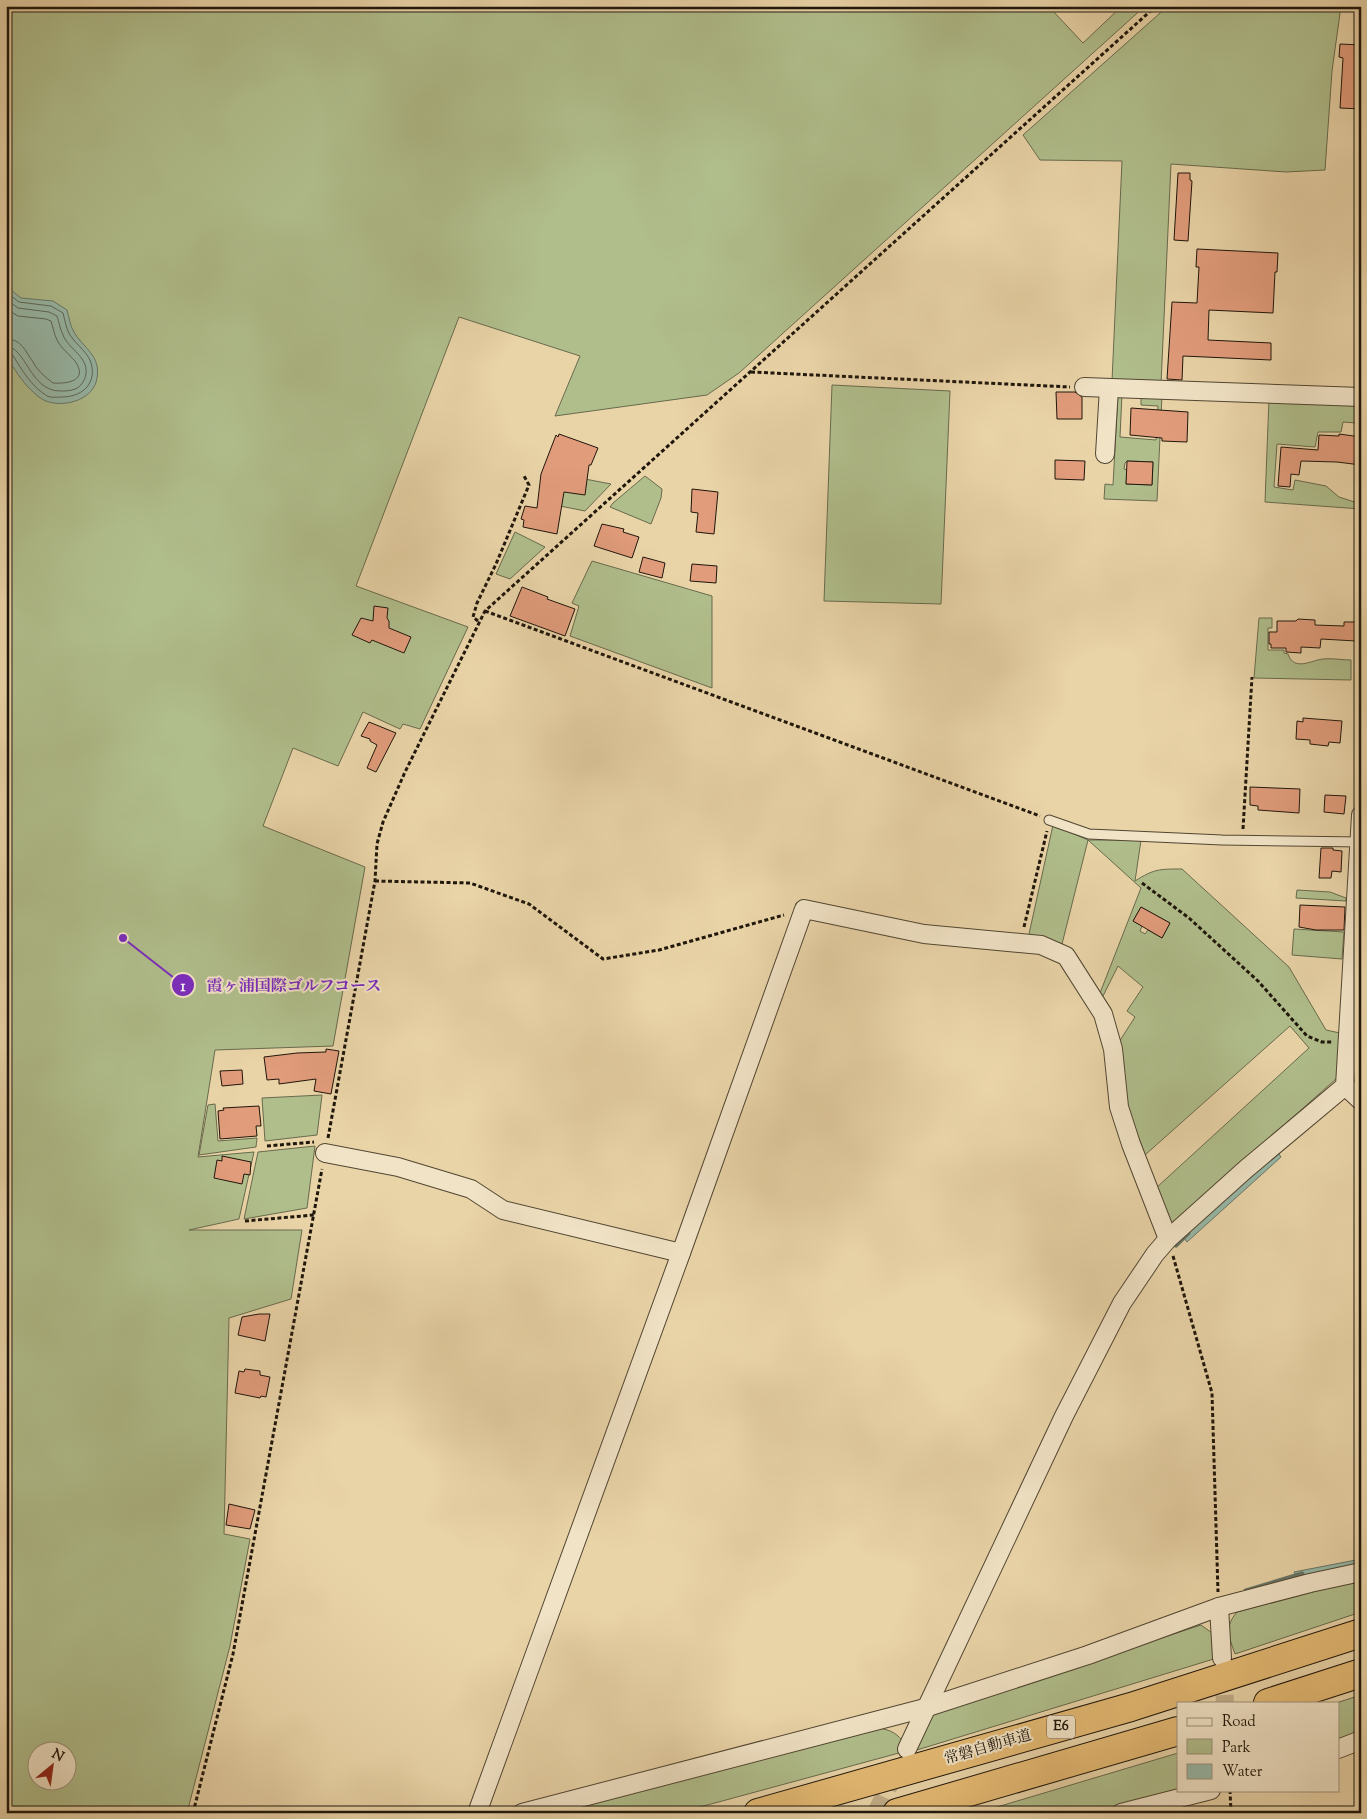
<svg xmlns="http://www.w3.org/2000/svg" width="1367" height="1819" font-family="'Sorts Mill Goudy','Noto Serif JP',serif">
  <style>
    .green { fill: #b0be8c; stroke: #686a4c; fill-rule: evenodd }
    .water { fill: #97b8a7; stroke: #677769 }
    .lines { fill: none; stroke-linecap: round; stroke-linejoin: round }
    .shore { stroke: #5b6759; stroke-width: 1 }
    .stream { stroke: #677769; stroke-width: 5 }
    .building { fill: #e19c7b; stroke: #1f160b }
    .street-tunnel { stroke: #c1ae89; stroke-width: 18; stroke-dasharray: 18 9; stroke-linecap: butt }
    .lane-casing { stroke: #524632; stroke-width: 11 }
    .street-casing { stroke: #524632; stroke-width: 20 }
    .highway-casing { stroke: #1f160b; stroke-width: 30 }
    .path { stroke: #1f160b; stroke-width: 3; stroke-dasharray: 4 2.5; stroke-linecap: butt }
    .lane { stroke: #f1e3c6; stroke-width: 9 }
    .street { stroke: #f1e3c6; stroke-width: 18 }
    .highway { stroke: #e4ba74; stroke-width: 28 }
    .labels { text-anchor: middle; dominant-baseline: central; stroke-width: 4; stroke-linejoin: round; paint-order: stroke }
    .shield { fill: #f1e3c6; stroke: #5e5443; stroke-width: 1 }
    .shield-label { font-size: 14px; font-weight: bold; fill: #1f160b }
    .street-label { font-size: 15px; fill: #1f160b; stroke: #f1e3c6 }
    .leader { fill: none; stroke: #7b2cbf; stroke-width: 2 }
    .callout-dot { fill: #7b2cbf; stroke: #f1e3c6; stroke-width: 2 }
    .mark-label { font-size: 15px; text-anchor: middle; font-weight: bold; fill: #fff }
    .callout-label { font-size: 16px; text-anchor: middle; font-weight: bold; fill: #7b2cbf; stroke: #f1e3c6; stroke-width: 4; stroke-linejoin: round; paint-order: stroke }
  </style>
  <rect width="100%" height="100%" fill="#e9d4a8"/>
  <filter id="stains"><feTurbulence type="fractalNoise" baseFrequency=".004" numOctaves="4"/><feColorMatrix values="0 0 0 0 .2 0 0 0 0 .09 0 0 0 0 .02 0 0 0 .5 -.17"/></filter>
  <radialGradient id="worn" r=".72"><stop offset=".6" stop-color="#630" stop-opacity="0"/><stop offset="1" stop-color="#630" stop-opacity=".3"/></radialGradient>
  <g class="green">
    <path d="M6,6H1055L1052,10L1083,43L1122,6H1145L739,373L707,395L555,416L580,356L459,317L356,586L468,627L420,729L403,724L400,729L363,712L338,766L293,748L263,826L365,867L333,1046L215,1050L198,1157L254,1152L239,1219L189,1230H302L291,1299L229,1318L224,1534L250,1539L230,1646L187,1813H6ZM38,1752H68V1782H38Z"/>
    <polygon points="1168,6 1341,6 1332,71 1325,170 1286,172 1171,164 1161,384 1112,381 1122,161 1040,160 1023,135"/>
    <polygon points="832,385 950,391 941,604 824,601"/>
    <path d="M1141,393L1162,395L1157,501L1104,499L1105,484L1113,485L1118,394H1122L1120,437L1156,440L1158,406L1141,405ZM1127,461L1153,462L1152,485L1126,484L1127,470L1124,469L1125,463Z"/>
    <polygon points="1269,399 1361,403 1361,433 1358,433 1356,423 1343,422 1341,432 1318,432 1315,447 1277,444 1274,487 1293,490 1295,480 1326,486 1339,497 1361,504 1361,509 1265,502"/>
    <polygon points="564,475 611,484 585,511 560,506"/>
    <polygon points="645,476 662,489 661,498 651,524 610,507 613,503"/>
    <polygon points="515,532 545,547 510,579 496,574"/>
    <polygon points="592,561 712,596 712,688 570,636 579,606 572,603"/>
    <path d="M1259,618H1272V628H1268V650H1284V653L1288,654C1294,672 1312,660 1323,659C1332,658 1342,660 1351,660V680L1254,678Z"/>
    <path d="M1053,825L1088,840H1141L1135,881C1154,869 1159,869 1182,869L1289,967L1326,1030L1340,1033L1337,1078L1173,1224L1169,1222L1156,1188L1309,1048L1290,1026L1145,1155L1128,1109L1119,1042L1135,1017L1127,1011L1143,987L1118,966L1103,996L1100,993L1141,888L1088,840L1062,944L1029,934ZM1141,907L1170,923L1162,938L1148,930L1145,934L1140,931L1142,926L1133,921Z"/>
    <polygon points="1297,890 1330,892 1346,898 1346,901 1296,898"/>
    <polygon points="1294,929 1344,932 1342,959 1292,955"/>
    <polygon points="322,1095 317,1135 265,1141 262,1098"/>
    <polygon points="215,1104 218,1141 257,1138 256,1147 199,1155 208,1105"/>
    <polygon points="315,1146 307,1208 244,1219 258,1152"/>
    <path d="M1361,1579V1612L1235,1654C1229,1637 1224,1627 1237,1612Z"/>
    <polygon points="1201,1625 1216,1636 1217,1658 917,1750 933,1713"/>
    <polygon points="1361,1695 1361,1731 1338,1739 1338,1703 1336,1703"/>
    <path d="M879,1728C889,1730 895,1732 902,1740L899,1753L678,1813H557Z"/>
    <polygon points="1178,1753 1178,1790 1190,1790 1106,1813 977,1813"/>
  </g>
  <g class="water">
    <path d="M6,286L21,298L53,301L67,310C69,317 70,326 74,332C83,348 101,355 97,378C94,399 67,407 49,402C34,399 11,368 7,354C5,348 6,339 6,332C6,316 6,301 6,286Z"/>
    <polygon points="1275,1148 1281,1157 1187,1242 1180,1233"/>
    <polygon points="1361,1559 1361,1568 1299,1580 1294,1572"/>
  </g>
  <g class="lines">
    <g class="shore">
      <path d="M6,292L19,302L51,306L63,313C65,320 66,329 70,335C77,346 90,353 92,367C95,386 80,397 62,397C57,397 51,398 47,396C31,386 22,370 12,354L6,353"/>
      <path d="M6,299L18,308L49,312L57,316C59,322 60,329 63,335C69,350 88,356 86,374C85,380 81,387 75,389C70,391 65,391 60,391C30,391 26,347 6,346"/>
      <path d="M6,309L18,316L46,319L51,321C53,327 54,334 57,340C61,348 69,354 75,361C89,381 67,384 53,383C46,378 37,370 33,362C25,351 22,339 6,339"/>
    </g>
    <g class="stream">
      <polyline points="1176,1245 1188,1233"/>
      <polyline points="1246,1591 1302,1574"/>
    </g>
  </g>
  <g class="building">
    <polygon points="1340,44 1361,45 1361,109 1340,108 1343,58 1339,57"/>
    <polygon points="1178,173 1190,173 1190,180 1192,181 1188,241 1174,240"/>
    <polygon points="1197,249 1278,253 1277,272 1275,272 1273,313 1209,310 1208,340 1271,343 1271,360 1183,356 1182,380 1167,379 1172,302 1197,303 1199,267 1196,267"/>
    <polygon points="1056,392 1075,392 1082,397 1082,419 1057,419"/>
    <polygon points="1131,408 1188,412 1187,442 1162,441 1162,438 1130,435"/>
    <polygon points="559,434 598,448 591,465 589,465 585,495 564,492 557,534 523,527 524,520 521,519 525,506 537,508 541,474 556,435 558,437"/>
    <polygon points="1339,434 1361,437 1361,465 1337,462 1301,461 1299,475 1291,474 1290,487 1278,486 1281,447 1318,450 1319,435 1339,436"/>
    <polygon points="1055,460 1085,461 1084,480 1055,479"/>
    <polygon points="1127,461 1153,462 1152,485 1126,484"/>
    <polygon points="692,489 718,492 714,534 696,532 698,513 691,512"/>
    <polygon points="602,524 624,529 623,532 639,537 632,558 594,546"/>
    <polygon points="643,557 665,563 662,578 639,572"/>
    <polygon points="692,564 717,566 716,583 690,581"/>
    <polygon points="522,587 548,597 547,599 575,609 565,636 510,616"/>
    <polygon points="374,606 388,608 387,618 389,621 389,628 411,637 404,653 372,640 370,643 352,635 361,618 373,621"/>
    <polygon points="1298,619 1315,620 1315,625 1344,626 1344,622 1357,622 1356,641 1321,639 1320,648 1301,647 1301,653 1286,652 1286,648 1271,648 1271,644 1269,644 1269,632 1277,632 1277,621 1296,621"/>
    <polygon points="1303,718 1342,721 1340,743 1329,742 1328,746 1310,744 1310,740 1296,739 1297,721 1303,722"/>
    <polygon points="369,722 396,733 376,772 367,768 377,745 370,741 370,739 361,736"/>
    <polygon points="1250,787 1300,789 1299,813 1258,810 1258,806 1250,805"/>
    <polygon points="1325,795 1346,796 1344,814 1324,812"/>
    <polygon points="1321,848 1333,848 1333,850 1342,851 1341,872 1332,871 1331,878 1319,878"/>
    <polygon points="1300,905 1345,907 1344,930 1316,930 1299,927"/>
    <polygon points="1141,907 1170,923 1162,938 1133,921"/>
    <polygon points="326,1049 339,1051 331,1094 314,1091 316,1079 279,1084 279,1079 267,1080 264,1057 297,1053 326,1052"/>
    <polygon points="242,1070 243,1084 222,1086 220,1071"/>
    <polygon points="259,1106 261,1126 256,1126 257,1136 220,1139 218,1111 224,1110 223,1108"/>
    <polygon points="222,1156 251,1162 250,1175 244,1174 242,1184 214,1178 217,1160 222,1161"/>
    <polygon points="259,1314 270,1314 265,1341 238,1335 242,1317"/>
    <polygon points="245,1369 260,1371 260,1375 270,1377 266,1397 261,1396 260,1398 235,1393 239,1371 244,1372"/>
    <polygon points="229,1504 255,1510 250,1529 226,1525"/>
  </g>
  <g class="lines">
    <g class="street-tunnel">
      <polyline points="1223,1668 1225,1703"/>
      <polyline points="876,1813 897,1769"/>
    </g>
    <g class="lane-casing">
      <polyline id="lane" points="1049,820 1089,834 1222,840 1361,842"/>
    </g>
    <g class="street-casing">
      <g id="street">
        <polyline points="1084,387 1361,397"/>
        <polyline points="1105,454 1109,388"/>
        <polyline points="1345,1086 1361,1101"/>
        <polyline points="325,1153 398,1167 471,1189 503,1210 681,1253"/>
        <polyline points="1219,1607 1222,1658"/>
        <polyline points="907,1749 1064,1416 1122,1303 1155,1254 1168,1239 1246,1169 1345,1086 1361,815"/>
        <polyline points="1338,1749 1361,1740"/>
        <polyline points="477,1813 681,1253 804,909 924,934 1041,945 1066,956 1103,1014 1113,1049 1119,1107 1131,1144 1168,1239"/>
        <polyline points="522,1813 925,1708 1088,1655 1219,1607 1310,1583 1361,1572"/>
        <polyline points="1121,1813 1211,1790"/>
      </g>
    </g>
    <g class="highway-casing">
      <g id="highway">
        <polyline points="1268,1703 1361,1673"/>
        <polyline points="758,1813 1131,1707 1361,1633"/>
        <polyline points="897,1813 1178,1731"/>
      </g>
    </g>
    <g class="path">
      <polyline points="751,372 1070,387"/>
      <polyline points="485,611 1040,816"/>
      <polyline points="478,621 473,617 477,603 496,564 529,485 523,474"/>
      <polyline points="1243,829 1252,677"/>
      <polyline points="375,881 470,883 529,904 603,959 659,950 784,915"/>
      <polyline points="1142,883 1189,918 1258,981 1307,1036 1322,1042 1332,1042"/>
      <polyline points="1024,927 1047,831"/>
      <polyline points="328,1138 375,881 377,844 383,822 405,772 485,611 1156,6"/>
      <polyline points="267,1146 314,1142"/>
      <polyline points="245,1221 314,1215"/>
      <polyline points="1173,1256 1212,1393 1218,1592"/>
      <polyline points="1230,1790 1231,1813"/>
      <polyline points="193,1813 233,1654 322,1169"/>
    </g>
    <use href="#lane" class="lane"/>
    <use href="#street" class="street"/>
    <use href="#highway" class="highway"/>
  </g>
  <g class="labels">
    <rect class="shield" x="1047" y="1715.5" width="28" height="23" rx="4"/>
    <g class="shield-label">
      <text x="1061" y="1727">E6</text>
    </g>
    <g class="street-label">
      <text transform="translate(988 1748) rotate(-16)">常磐自動車道</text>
    </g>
  </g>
  <path class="leader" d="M123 938L183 985"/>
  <g class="callout-dot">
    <circle cx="123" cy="938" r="5"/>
    <circle cx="183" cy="985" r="12"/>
  </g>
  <g class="mark-label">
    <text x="183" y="991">1</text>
  </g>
  <g class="callout-label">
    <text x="294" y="991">霞ヶ浦国際ゴルフコース</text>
  </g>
  <rect width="1367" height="1819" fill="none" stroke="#e9d4a8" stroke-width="25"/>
  <rect x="8" y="8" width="1352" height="1804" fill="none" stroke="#1f160b" stroke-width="2.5"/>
  <rect x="12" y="12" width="1342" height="1794" fill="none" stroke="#1f160b"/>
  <rect x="1177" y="1702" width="162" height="90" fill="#f1e3c6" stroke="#9d917b"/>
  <rect x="1187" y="1718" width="25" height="8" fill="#f1e3c6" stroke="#9d917b"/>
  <text x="1222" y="1726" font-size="15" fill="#1f160b">Road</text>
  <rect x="1187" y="1739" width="25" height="15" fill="#b0be8c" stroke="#9d917b"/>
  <text x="1222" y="1752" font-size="15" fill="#1f160b">Park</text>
  <rect x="1187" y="1764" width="25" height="15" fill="#97b8a7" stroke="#9d917b"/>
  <text x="1222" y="1776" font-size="15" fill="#1f160b">Water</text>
  <g transform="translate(52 1766) rotate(29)"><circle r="24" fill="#f1e3c6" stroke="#9d917b"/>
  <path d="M0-4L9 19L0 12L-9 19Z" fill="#8f2418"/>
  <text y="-8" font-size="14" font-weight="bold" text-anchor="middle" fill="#1f160b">N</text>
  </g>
  <rect width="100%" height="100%" filter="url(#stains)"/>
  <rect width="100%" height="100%" fill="url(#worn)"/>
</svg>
